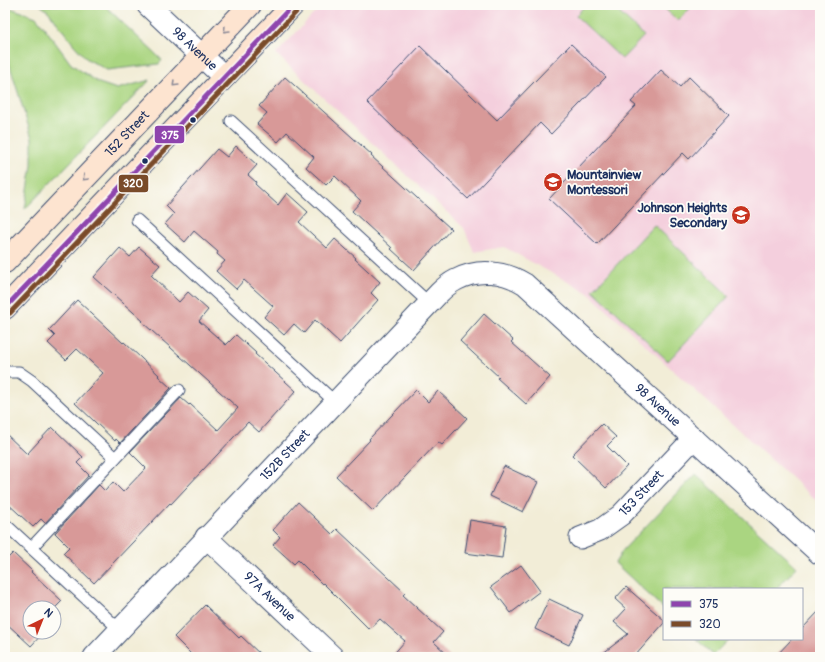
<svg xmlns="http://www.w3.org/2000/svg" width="825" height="662" font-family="Pangolin,sans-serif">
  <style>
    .built { fill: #f4cfdd }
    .green { fill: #aad581; stroke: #628270 }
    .building { fill: #d89998 }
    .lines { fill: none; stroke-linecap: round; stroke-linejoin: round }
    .service-casing { stroke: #3b4c70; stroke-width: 13 }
    .minor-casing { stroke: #3b4c70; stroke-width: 23 }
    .tertiary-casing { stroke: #3b4c70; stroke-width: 24 }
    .secondary-casing { stroke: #3b4c70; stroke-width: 24 }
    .service { stroke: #fff; stroke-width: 11 }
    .minor { stroke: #fff; stroke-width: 21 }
    .tertiary { stroke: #fff; stroke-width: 22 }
    .secondary { stroke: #fde4d0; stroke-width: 22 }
    .bus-1-casing { stroke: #fdfcf7; stroke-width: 8 }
    .bus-2-casing { stroke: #fdfcf7; stroke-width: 8 }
    .bus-1 { stroke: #8e44ad; stroke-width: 5 }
    .bus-2 { stroke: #7a4b2a; stroke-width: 5 }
    .oneway { stroke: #8c8a97 }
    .bus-dot { fill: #1b2f5e; stroke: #fdfcf7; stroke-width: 1.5 }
    .labels { text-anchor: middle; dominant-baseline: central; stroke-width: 3.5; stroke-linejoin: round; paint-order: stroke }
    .street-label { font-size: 13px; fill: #1b2f5e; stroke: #fdfcf7 }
    .poi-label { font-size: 13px; font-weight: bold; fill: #1b2f5e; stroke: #fdfcf7; text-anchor: start }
    .line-badge { stroke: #fdfcf7; stroke-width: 1.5 }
    .badge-label { font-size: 11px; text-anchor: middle; font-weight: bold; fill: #fff }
  </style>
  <rect width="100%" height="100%" fill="#fdfcf7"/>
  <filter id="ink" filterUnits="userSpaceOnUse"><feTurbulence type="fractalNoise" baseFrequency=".025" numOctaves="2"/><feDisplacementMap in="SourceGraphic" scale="8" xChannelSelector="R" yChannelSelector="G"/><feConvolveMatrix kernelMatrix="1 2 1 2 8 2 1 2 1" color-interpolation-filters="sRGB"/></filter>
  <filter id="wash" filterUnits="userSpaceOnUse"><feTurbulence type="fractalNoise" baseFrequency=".012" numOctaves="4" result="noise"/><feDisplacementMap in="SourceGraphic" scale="16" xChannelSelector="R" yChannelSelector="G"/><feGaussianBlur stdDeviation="0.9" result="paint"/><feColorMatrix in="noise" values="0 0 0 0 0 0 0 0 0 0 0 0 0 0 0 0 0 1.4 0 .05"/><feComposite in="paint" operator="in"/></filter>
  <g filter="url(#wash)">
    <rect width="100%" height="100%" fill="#f2edd7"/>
    <polygon class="built" points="322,5 820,5 820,504 588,293 504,247 474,252 464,228 276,54"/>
    <g class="green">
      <polygon points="40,5 104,5 162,60 159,64 107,70 87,59 74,45 48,11"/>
      <polygon points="585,5 611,5 644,36 622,59 576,16"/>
      <polygon points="661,5 693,5 678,21"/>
      <polygon points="5,6 36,17 44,27 71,64 99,83 117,89 150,80 25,209 32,165 32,138 5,50"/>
      <polygon points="654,225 729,296 668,361 593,290"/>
      <polygon points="696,474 797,567 776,589 664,589 664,609 615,563 623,550"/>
      <polygon points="696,639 729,639 713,655"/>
    </g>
    <g id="blocks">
      <g class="building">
        <polygon points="571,44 606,77 551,134 540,123 468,199 367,102 420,46 497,120"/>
        <polygon points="661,70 680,87 689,77 729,116 689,159 683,153 597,244 549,199 636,106 631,102"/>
        <polygon points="285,77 372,155 371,156 451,229 414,270 391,249 392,248 352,211 361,201 335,176 326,185 306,167 314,157 287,132 278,142 257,124 267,113 259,106"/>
        <polygon points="236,146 257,165 248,175 256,182 255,184 278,205 287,193 308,212 299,222 327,248 335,239 356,258 355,259 380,282 371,293 378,300 340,343 315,320 304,333 294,324 284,335 264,317 273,306 244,280 236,289 216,271 225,261 217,254 218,252 194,231 185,242 165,224 174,214 166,206 217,149 227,157"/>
        <polygon points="139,247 160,265 151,275 179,302 188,292 208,310 199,321 226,345 236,335 256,353 255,354 296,391 259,432 248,422 171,504 170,503 94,583 63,553 69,547 55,533 99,485 105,491 113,482 123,492 146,468 130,452 181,398 189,405 190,404 218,430 238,408 142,322 143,321 94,277 120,248 130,257"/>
        <polygon points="77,300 123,343 124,342 159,375 158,376 171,388 120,443 116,439 115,441 75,403 103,373 77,349 66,360 48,343 55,336 49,330"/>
        <polygon points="484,314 513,340 511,342 550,377 526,404 497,378 499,377 460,341"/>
        <polygon points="416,390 428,402 438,391 467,418 442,445 438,442 373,511 336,476 370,440 369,439"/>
        <polygon points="602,424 616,437 607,446 627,466 606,488 572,455"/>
        <polygon points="52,427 83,457 77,463 89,475 45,523 41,519 33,527 5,501 5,433 27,454"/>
        <polygon points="504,466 538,482 523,512 490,496"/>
        <polygon points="298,502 332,534 337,529 405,593 403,595 443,632 434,642 450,657 391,657 405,641 380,619 369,629 323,583 322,584 298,560 294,564 273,545 280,537 273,530"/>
        <polygon points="470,520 506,526 502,558 465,553"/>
        <polygon points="13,553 32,571 31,572 62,601 54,609 61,615 54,622 54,608 30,608 30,632 44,632 31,646 5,622 5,561"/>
        <polygon points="521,565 540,591 511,613 491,587"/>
        <polygon points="626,587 664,620 664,623 634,657 598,657 628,634 614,622 626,609 615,599"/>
        <polygon points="549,599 583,615 569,645 535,629"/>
        <polygon points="205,605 239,638 241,636 263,657 194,657 174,637"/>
        <polygon points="820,610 820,657 775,657 792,639 802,639 802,629"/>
      </g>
    </g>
  </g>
  <g filter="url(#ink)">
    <use href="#blocks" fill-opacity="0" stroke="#3b4c70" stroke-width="1"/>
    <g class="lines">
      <g class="service-casing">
        <g id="service">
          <polyline points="231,121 429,303"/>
          <polyline points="137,220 335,402"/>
          <polyline points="5,372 19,372 32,381 115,458"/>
          <polyline points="5,524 120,630"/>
          <polyline points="31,548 179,390"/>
        </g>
      </g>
      <g class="minor-casing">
        <g id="minor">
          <path id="s1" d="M206,537L333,657"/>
          <path id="s2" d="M580,538L600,530L621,515L694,438"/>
          <path id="s3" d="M94,657L439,293C444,288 450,283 456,280C478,268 504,271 525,284L820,554"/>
        </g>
      </g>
      <g class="tertiary-casing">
        <g id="tertiary">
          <path id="s4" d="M148,5L224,77"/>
        </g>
      </g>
      <g class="secondary-casing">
        <g id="secondary">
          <path id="s5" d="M5,262L250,5"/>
          <polyline points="5,308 293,5"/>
        </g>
      </g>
      <use href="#service" class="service"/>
      <use href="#minor" class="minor"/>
      <use href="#tertiary" class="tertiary"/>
      <use href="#secondary" class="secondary"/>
      <g class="bus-1-casing">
        <polyline id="bus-1" points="5,308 293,5"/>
      </g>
      <g class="bus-2-casing">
        <polyline id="bus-2" points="10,313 298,10"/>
      </g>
      <use href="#bus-1" class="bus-1"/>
      <use href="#bus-2" class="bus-2"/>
    </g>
    <defs><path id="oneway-chevron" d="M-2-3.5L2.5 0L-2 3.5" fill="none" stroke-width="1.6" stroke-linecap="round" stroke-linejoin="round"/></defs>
    <g class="oneway">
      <use href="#oneway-chevron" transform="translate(226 30) rotate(134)"/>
      <use href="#oneway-chevron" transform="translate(175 84) rotate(134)"/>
      <use href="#oneway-chevron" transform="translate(85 178) rotate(134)"/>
    </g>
  </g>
  <defs>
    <g id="school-disc" transform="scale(1)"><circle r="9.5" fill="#c8321e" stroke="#fdfcf7"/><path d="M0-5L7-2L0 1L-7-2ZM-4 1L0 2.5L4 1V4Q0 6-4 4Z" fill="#fff"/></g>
  </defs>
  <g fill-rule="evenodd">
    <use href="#school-disc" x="553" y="182"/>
    <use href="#school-disc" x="741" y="215"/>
  </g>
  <g class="bus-dot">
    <circle cx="193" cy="120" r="3.5"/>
    <circle cx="145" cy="161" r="3.5"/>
  </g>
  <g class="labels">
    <g class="street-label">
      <text stroke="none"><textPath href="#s4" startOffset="64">98 Avenue</textPath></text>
      <text stroke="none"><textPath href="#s5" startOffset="177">152 Street</textPath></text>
      <text stroke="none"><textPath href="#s3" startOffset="775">98 Avenue</textPath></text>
      <text stroke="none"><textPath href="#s3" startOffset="278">152B Street</textPath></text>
      <text stroke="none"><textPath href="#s2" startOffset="77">153 Street</textPath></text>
      <text stroke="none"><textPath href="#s1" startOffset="87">97A Avenue</textPath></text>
    </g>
    <g class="poi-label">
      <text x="567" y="175">Mountainview<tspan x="567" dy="15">Montessori</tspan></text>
      <text x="727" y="208" text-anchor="end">Johnson Heights<tspan x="727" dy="15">Secondary</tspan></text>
    </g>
  </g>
  <g class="line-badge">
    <rect x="154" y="125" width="31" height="19" rx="4" fill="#8e44ad"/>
    <rect x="118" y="174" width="31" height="19" rx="4" fill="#7a4b2a"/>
  </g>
  <g class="badge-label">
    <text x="170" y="139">375</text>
    <text x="133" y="187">320</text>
  </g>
  <rect width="825" height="662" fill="none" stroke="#fdfcf7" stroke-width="20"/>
  <rect x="663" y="588" width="140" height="52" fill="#fdfcf7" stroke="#a3aaba"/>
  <rect x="671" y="601" width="20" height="6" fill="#8e44ad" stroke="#a3aaba"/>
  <text x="699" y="608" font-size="12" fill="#1b2f5e">375</text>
  <rect x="671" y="621" width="20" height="6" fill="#7a4b2a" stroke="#a3aaba"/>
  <text x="699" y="628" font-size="12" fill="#1b2f5e">320</text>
  <g transform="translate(42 620) rotate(43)"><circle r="19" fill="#fdfcf7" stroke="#a3aaba"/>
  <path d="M0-3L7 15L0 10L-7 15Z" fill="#c8321e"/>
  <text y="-6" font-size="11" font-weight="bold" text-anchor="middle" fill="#1b2f5e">N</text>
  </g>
</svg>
